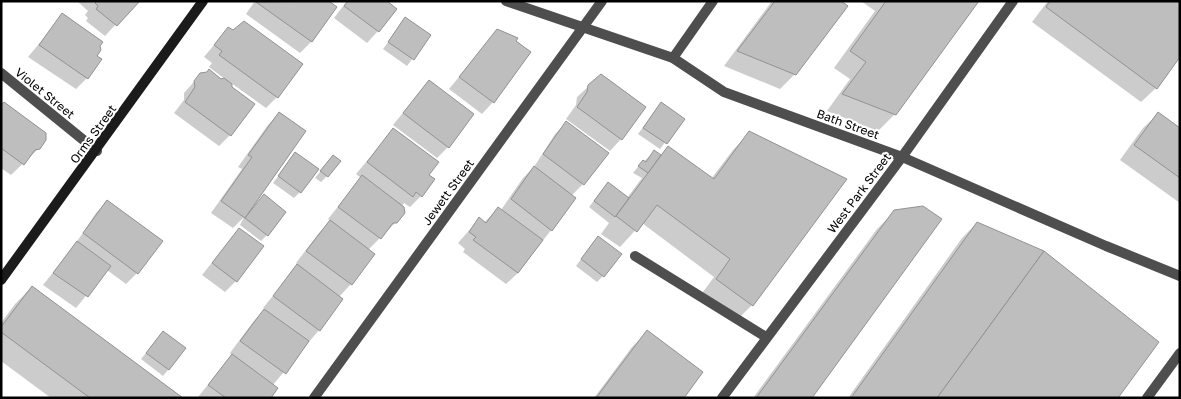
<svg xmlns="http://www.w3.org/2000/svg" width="1181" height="399" font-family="'Golos Text',sans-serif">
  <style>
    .shadow { fill: #0003 }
    .building { fill: #bebebe; stroke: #929292 }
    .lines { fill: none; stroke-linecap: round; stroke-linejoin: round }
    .service { stroke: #4e4e4e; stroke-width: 10 }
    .minor { stroke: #4e4e4e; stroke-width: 10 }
    .tertiary { stroke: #4e4e4e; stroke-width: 10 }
    .secondary { stroke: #1b1b1b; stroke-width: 10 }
    .labels { text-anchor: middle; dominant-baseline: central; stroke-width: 4; stroke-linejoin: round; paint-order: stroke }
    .street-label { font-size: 12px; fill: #000; stroke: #fff }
  </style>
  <rect width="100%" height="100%" fill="#fff"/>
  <g class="shadow">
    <polygon points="77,1 137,1 105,36 86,21 88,18 85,15 88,11"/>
    <polygon points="255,1 327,1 335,7 311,42 300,53 246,14"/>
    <polygon points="347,1 385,1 378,31 367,43 334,18"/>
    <polygon points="772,1 839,1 795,74 780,89 724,66"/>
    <polygon points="861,1 977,1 895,114 878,131 827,111 850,79 834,68 875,11"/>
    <polygon points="1048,1 1180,1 1156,88 1141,102 1032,22"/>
    <polygon points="63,15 95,56 87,78 76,89 28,57"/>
    <polygon points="405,19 429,36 407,66 383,49"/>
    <polygon points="228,28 277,97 266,108 231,83 230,135 219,146 174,113 184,100 184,93 201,74 221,80 225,79 209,67 212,63 204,57"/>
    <polygon points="497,31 493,102 482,114 449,89"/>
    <polygon points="429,81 448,147 437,158 393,125"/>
    <polygon points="589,86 621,139 610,151 566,119 576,105 577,97"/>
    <polygon points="661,103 683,119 660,149 638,134"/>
    <polygon points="1,106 39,148 11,175 1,168"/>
    <polygon points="279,113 251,207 253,208 264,196 267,235 261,241 240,225 244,217 233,228 211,213 242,169 238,167 268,125"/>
    <polygon points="1158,114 1180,129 1180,203 1120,160 1143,128"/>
    <polygon points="566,123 583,184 571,196 575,199 518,273 506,284 463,252 465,249 458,243 479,219 484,223 498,208 501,210 523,178 534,167 555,134"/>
    <polygon points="393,130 428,175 421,196 410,207 404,203 402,206 396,222 368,250 373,254 351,284 339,297 319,330 272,386 269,398 198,397 232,355 230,353 253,322 265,309 263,308 298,265 296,263 319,233 331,221 328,219 361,178 356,174"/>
    <polygon points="749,133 845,179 752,305 735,322 700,296 714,277 642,223 620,247 601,234 609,223 589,207 602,190 627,198 642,178 633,173 637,168 654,152 660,156 669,148 711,179 733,150"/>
    <polygon points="295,154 300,192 294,198 273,183"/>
    <polygon points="327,163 327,176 321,182 315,178"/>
    <polygon points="107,201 137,273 126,284 107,270 76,308 43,285 74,246 96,213"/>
    <polygon points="895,211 810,398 753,398 877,229"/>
    <polygon points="977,223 1116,398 848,398 962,238"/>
    <polygon points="239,229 236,281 225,292 202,275"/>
    <polygon points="592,244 603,276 597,282 576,266"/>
    <polygon points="32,287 181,398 51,398 1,361 1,323 15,304"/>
    <polygon points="647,332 682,398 594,398 632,347"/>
    <polygon points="158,338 168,370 163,376 141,359"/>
  </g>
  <g class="building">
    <polygon points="97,1 140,1 117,26 96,9 98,6 95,3"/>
    <polygon points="329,1 337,7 312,42 256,2"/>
    <polygon points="348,1 387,1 397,9 379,32 344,6"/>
    <polygon points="775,1 841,1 848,6 796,75 737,51"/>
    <polygon points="886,1 979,1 896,115 842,94 866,62 850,51"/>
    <polygon points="1050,1 1180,1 1180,57 1157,89 1046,7"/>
    <polygon points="62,13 103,42 100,46 101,50 97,56 102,59 88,79 39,45"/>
    <polygon points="405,17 431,35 414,60 388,42"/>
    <polygon points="244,21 303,64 278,98 219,55 222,51 214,45 228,27 233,30"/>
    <polygon points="497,29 518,38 516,41 531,52 494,103 459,77"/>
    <polygon points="209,69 221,79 224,78 232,84 232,87 255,104 231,136 185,102 195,87 194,81 200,73 207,72"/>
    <polygon points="601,74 646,107 622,140 577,107 587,92 588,85"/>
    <polygon points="429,80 474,114 449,148 403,113"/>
    <polygon points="4,102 46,133 46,140 40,149 35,150 24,165 1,148 1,105"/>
    <polygon points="661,102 685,119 667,144 643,128"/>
    <polygon points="279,112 306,131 245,218 221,201 252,157 248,155"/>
    <polygon points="1158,112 1180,128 1180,178 1134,145"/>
    <polygon points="566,121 609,153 584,185 543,154"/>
    <polygon points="393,128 439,162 429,175 435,179 422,197 416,192 413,197 367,162"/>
    <polygon points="749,131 847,179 753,306 716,279 730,259 657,205 637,232 616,216 668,146 714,179"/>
    <polygon points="654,150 661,155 648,173 638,166 643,160 646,162"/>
    <polygon points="295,152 319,169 301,193 278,176"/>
    <polygon points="333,155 341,161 328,177 320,171"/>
    <polygon points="534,166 576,198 552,231 511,199"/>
    <polygon points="362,175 404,207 405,213 397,223 393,223 381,239 338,207"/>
    <polygon points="608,182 629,198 615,217 594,201"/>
    <polygon points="264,194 286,212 268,236 245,218"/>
    <polygon points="107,200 163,241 138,274 83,233"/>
    <polygon points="923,206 942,219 812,398 756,398 894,210"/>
    <polygon points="498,207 543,240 518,273 473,240 476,237 469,232 479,217 486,223"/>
    <polygon points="330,220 375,254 352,285 306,251"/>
    <polygon points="977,222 1044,251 937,398 851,398"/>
    <polygon points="239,228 264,246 237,282 212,263"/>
    <polygon points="598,236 622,254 604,277 581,259"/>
    <polygon points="77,241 111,266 88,297 53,273"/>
    <polygon points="1044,251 1159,342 1118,398 937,398"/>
    <polygon points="297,264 343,299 320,331 273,296"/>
    <polygon points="32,286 183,398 90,398 1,332 1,327"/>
    <polygon points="264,309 309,341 286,374 240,341"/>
    <polygon points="647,330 703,372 684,398 596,398"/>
    <polygon points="163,331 186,348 169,370 146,353"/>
    <polygon points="232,354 278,388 271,398 226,398 208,385"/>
  </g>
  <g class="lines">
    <g class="service">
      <polyline points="673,58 713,1"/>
      <polyline points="635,256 766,337"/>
    </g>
    <g class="minor">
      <polyline points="1,73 97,151"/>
      <polyline points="314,398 602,1"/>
      <polyline points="722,398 902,157 1013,1"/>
      <polyline points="1147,398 1180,353"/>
    </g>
    <polyline class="tertiary" points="506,1 673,58 724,92 902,157 1106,246 1180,276"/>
    <polyline class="secondary" points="1,280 203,1"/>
  </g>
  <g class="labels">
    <g class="street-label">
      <text transform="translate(45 93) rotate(39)">Violet Street</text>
      <text transform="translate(848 124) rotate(20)">Bath Street</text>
      <text transform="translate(93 134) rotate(-54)">Orms Street</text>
      <text transform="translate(448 192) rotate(-54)">Jewett Street</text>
      <text transform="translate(859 193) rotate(-53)">West Park Street</text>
    </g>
  </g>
  <rect width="1181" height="399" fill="none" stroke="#000000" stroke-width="5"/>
</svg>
